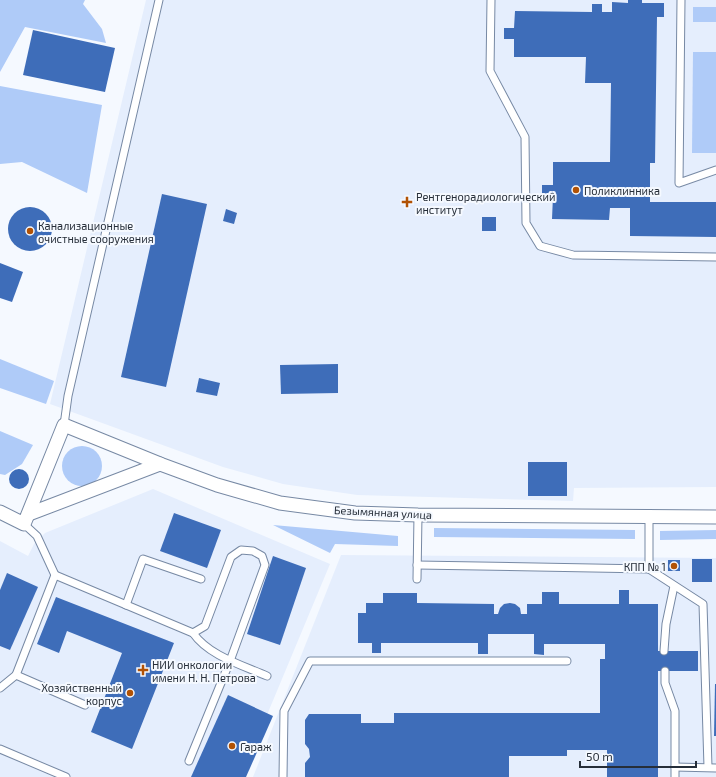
<svg xmlns="http://www.w3.org/2000/svg" width="716" height="777" font-family="'Exo 2',sans-serif">
  <style>
    .built { fill: #e5eefd }
    .green { fill: #afcbf8 }
    .building { fill: #3e6db9 }
    .lines { fill: none; stroke-linecap: round; stroke-linejoin: round }
    .lane-casing { stroke: #7789a4; stroke-width: 9 }
    .street-casing { stroke: #7789a4; stroke-width: 15 }
    .lane { stroke: #fff; stroke-width: 7 }
    .street { stroke: #fff; stroke-width: 13 }
    .poi-dot { fill: #b15205; stroke: #f5f9ff; stroke-width: 1.5 }
    .labels { text-anchor: middle; dominant-baseline: central; stroke-width: 4; stroke-linejoin: round; paint-order: stroke }
    .poi-label { font-size: 11px; fill: #262e39; stroke: #f5f9ff; text-anchor: start }
    .street-label { font-size: 11px; fill: #262e39; stroke: #f5f9ff }
  </style>
  <rect width="100%" height="100%" fill="#f5f9ff"/>
  <g class="built">
    <polygon points="146,0 716,0 716,487 574,488 573,501 357,495 283,484 223,467 50,404"/>
    <polygon points="153,489 330,564 241,777 0,777 0,541 28,556 34,544 45,533"/>
    <polygon points="341,555 716,558 716,777 253,777"/>
  </g>
  <g class="green">
    <polygon points="0,0 85,0 83,4 102,29 106,43 25,27 0,72"/>
    <rect x="693" y="7" width="23" height="15"/>
    <polygon points="693,52 716,52 716,153 692,153"/>
    <polygon points="0,86 102,105 87,193 22,162 0,164"/>
    <polygon points="0,359 54,381 46,404 0,388"/>
    <polygon points="0,431 33,445 22,464 5,475 0,474"/>
    <circle cx="82" cy="466" r="20"/>
    <polygon points="273,525 398,536 398,546 335,544 330,553"/>
    <polygon points="434,528 635,530 635,539 434,537"/>
    <polygon points="716,530 716,539 660,540 660,531"/>
  </g>
  <g class="building">
    <polygon points="628,0 642,0 642,3 664,3 664,17 657,17 655,163 650,163 650,202 716,202 716,237 630,236 630,208 610,208 609,220 552,219 553,196 542,195 542,185 553,185 553,162 610,162 611,83 585,83 586,57 514,57 514,39 504,39 504,28 514,28 515,11 592,12 592,4 602,4 602,12 612,12 612,2 628,3"/>
    <polygon points="33,30 115,48 105,92 23,75"/>
    <polygon points="162,194 207,204 166,387 121,377"/>
    <circle cx="30" cy="229" r="22"/>
    <polygon points="226,209 237,213 234,224 223,221"/>
    <rect x="482" y="217" width="14" height="14"/>
    <polygon points="0,263 23,272 12,302 0,298"/>
    <polygon points="338,364 338,393 281,394 280,365"/>
    <polygon points="199,378 220,383 217,396 196,392"/>
    <rect x="528" y="462" width="39" height="34"/>
    <circle cx="19" cy="479" r="10"/>
    <polygon points="174,513 221,530 207,568 160,551"/>
    <polygon points="273,556 306,568 280,645 247,634"/>
    <rect x="692" y="559" width="20" height="23"/>
    <rect x="668" y="560" width="12" height="11"/>
    <polygon points="7,573 38,587 10,650 0,646 0,590"/>
    <polygon points="619,590 629,590 629,604 658,604 658,651 698,651 698,671 658,671 658,777 607,777 607,750 567,750 567,756 509,756 509,777 305,777 305,763 310,757 309,749 305,744 305,720 309,714 361,714 361,723 394,723 394,713 600,713 600,659 605,659 605,644 544,644 544,655 534,654 534,634 488,634 488,654 478,654 478,643 381,643 381,653 372,653 372,643 358,643 358,613 366,613 366,603 383,603 383,593 417,593 417,603 494,604 494,614 498,614 500,608 504,604 510,603 515,604 520,608 521,614 527,614 527,604 542,604 542,592 559,592 559,604 619,604"/>
    <polygon points="56,597 174,643 132,749 91,732 122,653 67,631 59,653 37,644"/>
    <polygon points="715,684 716,684 716,736 714,736"/>
    <polygon points="228,695 273,716 246,777 191,777"/>
  </g>
  <g class="lines">
    <g class="lane-casing">
      <g id="lane">
        <polyline points="491,0 490,71 525,137 526,223 540,246 573,255 716,257"/>
        <polyline points="681,0 679,183 716,170"/>
        <polyline points="64,425 68,396 159,0"/>
        <polyline points="649,517 649,569 703,604 708,767"/>
        <polyline points="417,565 649,569"/>
        <path d="M55,575L193,633C209,656 242,665 267,676"/>
        <polyline points="417,579 418,515"/>
        <polyline points="126,605 143,559 201,579"/>
        <polyline points="664,651 666,624 674,586"/>
        <polyline points="665,671 665,683 675,711 675,777"/>
        <polyline points="16,675 85,705"/>
        <polyline points="0,688 16,675 55,575 37,536 24,524"/>
        <polyline points="0,749 66,777"/>
        <polyline points="189,761 230,661 265,565 262,556 253,551 241,550 231,557 205,626 193,633"/>
        <polyline points="675,767 716,768"/>
        <polyline points="283,777 284,711 310,661 567,661"/>
      </g>
    </g>
    <g class="street-casing">
      <g id="street">
        <polyline points="0,512 24,524 64,425 160,464 217,485 280,503 355,513 418,515 716,517"/>
        <polyline points="29,514 160,464"/>
      </g>
    </g>
    <use href="#lane" class="lane"/>
    <use href="#street" class="street"/>
  </g>
  <g class="poi-dot">
    <circle cx="576" cy="190" r="4"/>
    <path d="M405 196h4v4h4v4h-4v4h-4v-4h-4v-4h4z"/>
    <circle cx="30" cy="231" r="4"/>
    <circle cx="674" cy="566" r="4"/>
    <path d="M141 664h4v4h4v4h-4v4h-4v-4h-4v-4h4z"/>
    <circle cx="130" cy="693" r="4"/>
    <circle cx="232" cy="746" r="4"/>
  </g>
  <g class="labels">
    <g class="poi-label">
      <text x="584" y="190">Поликлинника</text>
      <text x="416" y="196">Рентгенорадиологический<tspan x="416" dy="13">институт</tspan></text>
      <text x="38" y="225">Канализационные<tspan x="38" dy="13">очистные сооружения</tspan></text>
      <text x="666" y="566" text-anchor="end">КПП № 1</text>
      <text x="152" y="664">НИИ онкологии<tspan x="152" dy="13">имени Н. Н. Петрова</tspan></text>
      <text x="122" y="687" text-anchor="end">Хозяйственный<tspan x="122" dy="13">корпус</tspan></text>
      <text x="240" y="746">Гараж</text>
    </g>
    <g class="street-label">
      <text transform="translate(383 512) rotate(3)">Безымянная улица</text>
    </g>
  </g>
  <path d="M580 761v6h116v-6" fill="none" stroke="#262e39" stroke-width="2"/>
  <text x="586" y="761" font-size="12" fill="#262e39" stroke="#f5f9ff" stroke-width="3" paint-order="stroke">50 m</text>
</svg>
